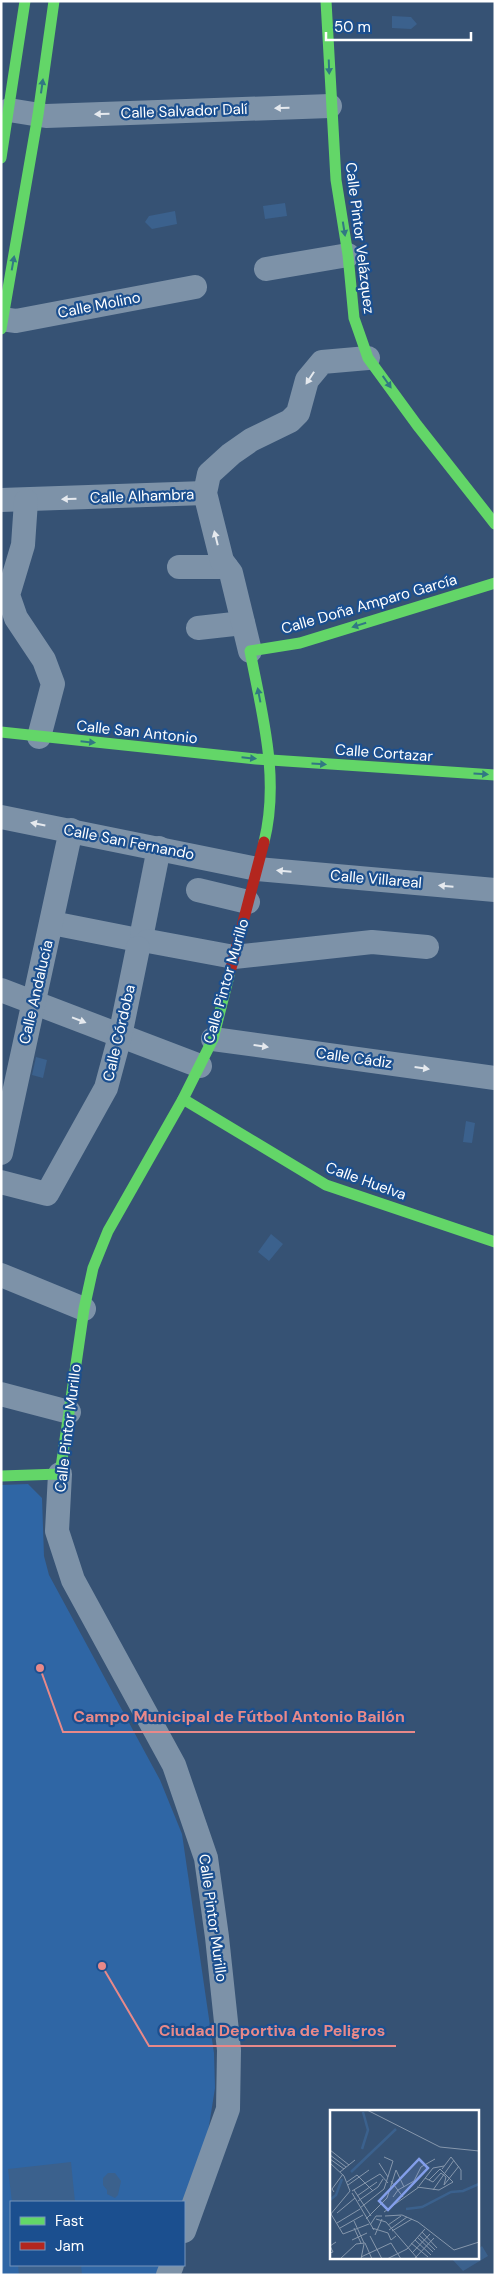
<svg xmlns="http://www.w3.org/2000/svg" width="496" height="2276" font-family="'DM Sans',sans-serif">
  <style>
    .green { fill: #2f66a5 }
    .water { fill: #3b618d }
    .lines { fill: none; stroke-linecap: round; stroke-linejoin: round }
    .street { stroke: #7d92a8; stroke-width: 24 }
    .fast { stroke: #63d668; stroke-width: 11 }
    .jam { stroke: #b3261e; stroke-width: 11 }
    .oneway { fill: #317883 }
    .oneway2 { fill: #e5e9ee }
    .labels { text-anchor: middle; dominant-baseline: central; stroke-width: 4.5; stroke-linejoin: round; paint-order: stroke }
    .street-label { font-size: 15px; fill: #fff; stroke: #1b4f8f }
    .inset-river { fill: none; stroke: #3b618d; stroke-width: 2.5 }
    .inset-road { fill: none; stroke: #8697ac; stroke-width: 1 }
    .view { fill: #839eea; fill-opacity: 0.15; stroke: #839eea; stroke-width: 2.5 }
    .inset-edge { fill: none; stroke: #fff; stroke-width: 2.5 }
    .leader { fill: none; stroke: #e88989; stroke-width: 2 }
    .callout-dot { fill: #e88989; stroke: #1b4f8f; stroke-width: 2 }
    .callout-label { font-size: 16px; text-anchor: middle; font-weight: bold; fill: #e88989; stroke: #1b4f8f; stroke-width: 4.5; stroke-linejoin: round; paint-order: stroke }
  </style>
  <rect width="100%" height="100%" fill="#365274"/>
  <polygon class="green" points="28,1484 42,1498 44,1556 49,1575 160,1780 182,1834 214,2053 215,2088 208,2132 183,2202 11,2202 11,2265 160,2265 157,2275 1,2275 1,1485"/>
  <g class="water">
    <polygon points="392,16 411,17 417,24 411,29 392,28"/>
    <polygon points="285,203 287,216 265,219 263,206"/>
    <polygon points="175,211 177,224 152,229 145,222 149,216"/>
    <polygon points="36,1057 47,1060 43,1078 32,1075"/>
    <polygon points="466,1121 475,1123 472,1143 463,1142"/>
    <polygon points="271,1234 283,1244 269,1261 258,1252"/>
    <polygon points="71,2162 75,2202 12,2202 8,2169"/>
    <polygon points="108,2173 115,2173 121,2181 118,2195 115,2198 107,2194 107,2190 103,2185 103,2178"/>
    <polygon points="482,2246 488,2256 463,2271 452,2259 453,2257 477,2257 477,2250"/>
    <polygon points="18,2265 81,2265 82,2275 19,2275"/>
  </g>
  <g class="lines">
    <g class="street">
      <polyline points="9,110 46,116 330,106"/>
      <polyline points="266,269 348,255"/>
      <polyline points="1,319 16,321 195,287"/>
      <polyline points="1,500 205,493"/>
      <polyline points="26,501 23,545 8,595 16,618 44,660 53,684 39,737"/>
      <polyline points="179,567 226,567"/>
      <polyline points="198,628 243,623"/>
      <polyline points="250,651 231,573 222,561 205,493 209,474 231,454 251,440 290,421 298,413 307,380 322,362 368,358"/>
      <polyline points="1,817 257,869 495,890"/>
      <polyline points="198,890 248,902"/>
      <polyline points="52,923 133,939"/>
      <polyline points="142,933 159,848"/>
      <polyline points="148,941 234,957 372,942 427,947"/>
      <polyline points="1,990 200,1066"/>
      <polyline points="213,1039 495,1078"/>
      <polyline points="1,1153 71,830"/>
      <polyline points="1,1182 47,1194 106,1088 120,1036 138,948"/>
      <polyline points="1,1275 84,1309"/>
      <polyline points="1,1394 69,1412"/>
      <polyline points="60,1474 57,1531 73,1580 174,1765 206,1858 217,1937 229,2050 228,2109 184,2231"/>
      <polyline points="168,2275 172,2265"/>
    </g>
    <g class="fast">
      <polyline points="326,1 336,180 348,255 354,318 368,358 417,425 495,524"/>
      <polyline points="1,158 25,1"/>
      <polyline points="1,329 38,115 54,1"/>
      <polyline points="1,732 256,759 495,775"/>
      <path d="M264,842C280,778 262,714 250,651L300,643L495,583"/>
      <polyline points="183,1099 326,1185 495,1242"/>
      <polyline points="1,1476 60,1474 84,1309 93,1268 108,1231 183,1099 213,1039 230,972"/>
    </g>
    <polyline class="jam" points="230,972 264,842"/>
  </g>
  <defs><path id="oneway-solid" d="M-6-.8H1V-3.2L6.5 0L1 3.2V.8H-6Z" transform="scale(1.25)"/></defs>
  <g class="oneway">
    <use href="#oneway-solid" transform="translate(329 67) rotate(88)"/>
    <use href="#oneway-solid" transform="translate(42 86) rotate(-82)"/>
    <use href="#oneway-solid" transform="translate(344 229) rotate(81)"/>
    <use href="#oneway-solid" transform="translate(13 263) rotate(-80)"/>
    <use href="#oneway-solid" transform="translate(387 382) rotate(55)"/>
    <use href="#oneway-solid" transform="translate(359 625) rotate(163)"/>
    <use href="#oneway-solid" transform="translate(259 695) rotate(-101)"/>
    <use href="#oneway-solid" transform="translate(88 742) rotate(6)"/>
    <use href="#oneway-solid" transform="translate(249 758) rotate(6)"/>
    <use href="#oneway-solid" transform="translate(319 764) rotate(4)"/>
    <use href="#oneway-solid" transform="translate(481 774) rotate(4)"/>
  </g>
  <g class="oneway2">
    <use href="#oneway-solid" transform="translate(282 108) rotate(178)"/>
    <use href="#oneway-solid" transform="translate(102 114) rotate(178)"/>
    <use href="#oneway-solid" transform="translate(310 378) rotate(123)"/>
    <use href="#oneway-solid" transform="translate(69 499) rotate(178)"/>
    <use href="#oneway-solid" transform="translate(216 538) rotate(-104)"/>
    <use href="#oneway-solid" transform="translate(38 824) rotate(-169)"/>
    <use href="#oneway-solid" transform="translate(284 871) rotate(-175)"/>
    <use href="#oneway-solid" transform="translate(446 886) rotate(-175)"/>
    <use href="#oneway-solid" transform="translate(79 1020) rotate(21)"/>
    <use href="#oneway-solid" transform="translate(261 1046) rotate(8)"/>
    <use href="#oneway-solid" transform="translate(422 1068) rotate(8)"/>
  </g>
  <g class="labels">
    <g class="street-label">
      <text transform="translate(184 111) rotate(-2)">Calle Salvador Dalí</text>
      <text transform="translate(360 238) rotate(83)">Calle Pintor Velázquez</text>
      <text transform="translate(99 305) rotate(-11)">Calle Molino</text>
      <text transform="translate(142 496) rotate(-2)">Calle Alhambra</text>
      <text transform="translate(369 604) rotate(-16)">Calle Doña Amparo García</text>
      <text transform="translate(137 732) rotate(6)">Calle San Antonio</text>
      <text transform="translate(384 753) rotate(4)">Calle Cortazar</text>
      <text transform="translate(129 842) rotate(11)">Calle San Fernando</text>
      <text transform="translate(376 879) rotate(5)">Calle Villareal</text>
      <text transform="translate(226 981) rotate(-74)">Calle Pintor Murillo</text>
      <text transform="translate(36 992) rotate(-77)">Calle Andalucía</text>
      <text transform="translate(119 1033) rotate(-77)">Calle Córdoba</text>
      <text transform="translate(354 1058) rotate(8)">Calle Cádiz</text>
      <text transform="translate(366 1181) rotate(20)">Calle Huelva</text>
      <text transform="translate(68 1428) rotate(-83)">Calle Pintor Murillo</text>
      <text transform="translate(213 1918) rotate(82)">Calle Pintor Murillo</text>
    </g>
  </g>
  <g transform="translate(330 2110)">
    <rect width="149" height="149" fill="#365274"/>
    <path class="inset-river" d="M32,39L38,20L33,2M21,62L66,19M0,90L6,85L12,69M76,99L92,97L121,82L133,81L149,74"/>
    <path class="inset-road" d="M37,0L110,37L149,41M0,40L19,55M0,45L16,57M0,49L14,59M0,53L14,66L20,81L0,105M49,53L58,67M112,59L121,47L131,60V70M10,62L25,50M95,68L103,72L111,63L116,67L114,75L129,56M61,71L73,87M17,72L27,65L43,81M18,75L39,60M89,76L103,58L114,56M87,77L109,80L123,72L110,59L99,70M24,80L41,106M103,80L124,50M22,81L50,64L58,73M4,82L2,79L13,64M22,83L44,120M27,86L47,72M63,87L68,80L84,71L91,57L105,49M28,91L48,77L53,69M30,98L54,79L63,51L54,47M54,102L89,77M7,103L25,88M1,104L13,124L39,114M55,106L72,105L88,112L124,140L149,132M36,109L57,88L66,60L74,77M46,109L56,112L88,149M24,111L34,133M7,113L30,99M40,115L46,106H52M58,115L71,106M10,118L33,105M24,118L31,133M42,118L58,123L61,130L66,126M59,120L77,107M62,121L82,109M92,122L107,138M45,125L52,109M89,125L105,140M40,126L52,149M87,127L103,142M22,130L37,123M85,130L101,145M35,133L42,149M81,133L98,147M0,143L3,142L0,136L6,132M82,143L100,124M31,147L61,133L71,149M85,148L104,128M10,149L26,134L35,133M31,149L34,134M57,149L77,139L95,119"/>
    <path class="view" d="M89,49L98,58L58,100L49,91Z"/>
    <rect width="149" height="149" class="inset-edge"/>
  </g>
  <path class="leader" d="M40 1668L63 1732H415M102 1966L149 2046H396"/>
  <g class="callout-dot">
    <circle cx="40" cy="1668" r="5"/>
    <circle cx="102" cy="1966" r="5"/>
  </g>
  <g class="callout-label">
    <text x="239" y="1722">Campo Municipal de Fútbol Antonio Bailón</text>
    <text x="272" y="2036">Ciudad Deportiva de Peligros</text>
  </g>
  <rect width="496" height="2276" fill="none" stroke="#ffffff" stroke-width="5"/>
  <rect x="10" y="2201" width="175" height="65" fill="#1b4f8f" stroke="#7695bc"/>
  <rect x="20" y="2217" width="25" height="8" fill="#63d668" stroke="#7695bc"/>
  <text x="55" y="2226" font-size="15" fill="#ffffff">Fast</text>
  <rect x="20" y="2242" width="25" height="8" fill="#b3261e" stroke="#7695bc"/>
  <text x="55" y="2251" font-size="15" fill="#ffffff">Jam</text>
  <path d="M326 32v8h145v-8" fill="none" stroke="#ffffff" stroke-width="2.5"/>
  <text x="334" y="32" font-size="15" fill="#ffffff" stroke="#1b4f8f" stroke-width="4" paint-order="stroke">50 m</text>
</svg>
